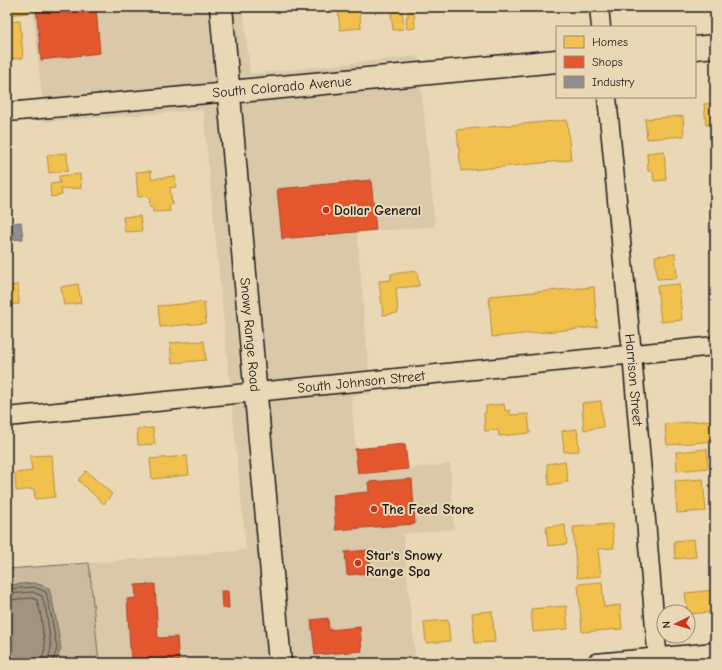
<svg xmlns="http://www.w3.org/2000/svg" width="722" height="670" font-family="'Comic Neue',sans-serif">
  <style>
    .built { fill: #dac8a9 }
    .green { fill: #ccbb9f; stroke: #746c5e }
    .water { fill: #a1947f; stroke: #6c6457 }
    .homes { fill: #f2c14e; stroke: #b2903f }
    .shops { fill: #e4572e; stroke: #a84529 }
    .industry { fill: #8d8d92; stroke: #6b6b6f }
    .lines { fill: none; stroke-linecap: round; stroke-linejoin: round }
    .shore { stroke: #514c44; stroke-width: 1 }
    .street-casing { stroke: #1c1c1c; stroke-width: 21 }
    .secondary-casing { stroke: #1c1c1c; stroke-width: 25 }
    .primary-casing { stroke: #1c1c1c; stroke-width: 25 }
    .street { stroke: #ead7b5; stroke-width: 18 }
    .secondary { stroke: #ead7b5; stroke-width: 22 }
    .primary { stroke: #ead7b5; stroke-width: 22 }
    .poi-dot { fill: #c8321e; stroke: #ead7b5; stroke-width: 1.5 }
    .labels { text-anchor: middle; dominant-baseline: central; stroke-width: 4; stroke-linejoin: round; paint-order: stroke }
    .street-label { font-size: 14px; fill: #1c1c1c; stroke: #ead7b5 }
    .poi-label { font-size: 14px; font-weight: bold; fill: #1c1c1c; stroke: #ead7b5; text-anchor: start }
  </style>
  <rect width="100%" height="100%" fill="#ead7b5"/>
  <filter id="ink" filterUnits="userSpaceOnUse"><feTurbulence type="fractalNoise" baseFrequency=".025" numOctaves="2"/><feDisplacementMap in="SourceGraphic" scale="8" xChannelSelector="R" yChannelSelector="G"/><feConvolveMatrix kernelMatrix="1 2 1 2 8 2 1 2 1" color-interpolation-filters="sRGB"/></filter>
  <g filter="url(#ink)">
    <polygon class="built" points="32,7 243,7 250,74 418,56 435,226 357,233 371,394 351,396 358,475 450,464 454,529 403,534 416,663 99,663 89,563 246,550 203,110 45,122"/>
    <polygon class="green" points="89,563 99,663 7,663 7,569"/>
    <polygon class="water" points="35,583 49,588 55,613 61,649 55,663 7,663 7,585"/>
    <g class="homes">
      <polygon points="7,7 28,7 28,13 7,15"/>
      <polygon points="359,7 361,28 340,30 338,8"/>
      <polygon points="414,11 415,28 407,29 406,17 408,17 408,12"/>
      <polygon points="402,12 404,29 393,30 391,13"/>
      <polygon points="20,21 23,58 7,59 7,22"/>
      <polygon points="715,103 715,124 706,125 704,104"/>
      <polygon points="683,116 684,136 647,139 645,119"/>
      <polygon points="567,120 571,160 461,171 457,130"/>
      <polygon points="664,151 666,180 654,181 653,171 648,171 647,153"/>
      <polygon points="67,153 68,171 49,173 47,155"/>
      <polygon points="151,171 151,179 175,176 176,187 170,188 172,205 169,205 170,211 153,212 153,207 150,207 149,196 138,197 136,172"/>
      <polygon points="80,174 81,188 61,189 62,195 51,197 50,184 60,183 59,176"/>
      <polygon points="140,216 142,231 125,232 123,217"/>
      <polygon points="675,254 677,278 657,279 655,256"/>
      <polygon points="417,271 419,286 396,288 398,313 383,315 379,281 391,280 391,274"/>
      <polygon points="78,284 81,303 64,305 61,287"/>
      <polygon points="679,284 682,320 661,322 657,286"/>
      <polygon points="18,285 19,304 7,305 7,286"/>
      <polygon points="594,287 597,327 492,337 489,296"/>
      <polygon points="204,302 206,323 160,327 158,306"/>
      <polygon points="204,341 206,360 172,363 170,343"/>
      <polygon points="601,401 603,427 584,430 582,403"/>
      <polygon points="504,404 505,411 510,410 510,415 528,414 530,433 499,436 498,430 485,431 484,413 486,413 486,406"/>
      <polygon points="715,420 715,441 667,445 665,424"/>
      <polygon points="153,428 155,444 138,445 137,429"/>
      <polygon points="577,429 579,451 564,452 562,431"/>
      <polygon points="707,449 708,468 677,471 676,452"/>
      <polygon points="52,455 55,497 35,499 34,489 16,491 15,473 32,471 30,456"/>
      <polygon points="187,456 189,475 152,479 150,459"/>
      <polygon points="565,461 568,482 549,485 547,464"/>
      <polygon points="86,471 112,494 104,504 78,480"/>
      <polygon points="703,479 706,511 677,513 675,481"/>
      <polygon points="612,524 614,548 598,549 601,576 577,578 573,527"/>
      <polygon points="565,525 567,544 548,546 546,527"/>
      <polygon points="694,539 696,557 675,559 674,541"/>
      <polygon points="602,582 604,607 620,605 622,629 582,632 578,584"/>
      <polygon points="715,590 715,612 688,614 685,593"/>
      <polygon points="566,606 568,629 533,632 531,609"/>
      <polygon points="492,611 495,642 475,643 472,613"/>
      <polygon points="448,620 450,641 426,643 424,622"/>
    </g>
    <g class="shops">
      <polygon points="36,7 96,7 100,53 41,60"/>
      <polygon points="371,180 376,230 282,239 277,189"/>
      <polygon points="405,444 408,469 358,474 355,449"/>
      <polygon points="412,479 415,524 336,530 333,495 369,492 368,482"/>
      <polygon points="369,550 371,573 347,575 345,552"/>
      <polygon points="155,584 158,638 177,637 179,663 131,663 127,599 136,598 135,585"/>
      <polygon points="221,591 228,591 229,608 222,608"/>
      <polygon points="328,618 329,630 360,627 362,651 315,655 311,620"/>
    </g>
    <polygon class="industry" points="21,222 23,239 10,240 8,224"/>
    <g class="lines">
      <g class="shore">
        <polyline points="7,589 34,587 46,592 51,614 57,649 52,663"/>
        <polyline points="7,594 33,592 42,596 47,615 51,648 47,663"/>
        <polyline points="7,600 32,598 37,600 41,616 45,648 41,663"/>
      </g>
      <g class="street-casing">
        <g id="street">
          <polyline points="599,7 601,27"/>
          <path id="s1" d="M607,97L632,354L658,663"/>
          <polyline points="7,112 229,92"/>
          <path id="s2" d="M7,417L715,346"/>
          <polyline points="596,663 715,652"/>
        </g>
      </g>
      <g class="secondary-casing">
        <g id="secondary">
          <polyline points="695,48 715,46"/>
          <polyline points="229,92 557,61"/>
        </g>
      </g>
      <g class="primary-casing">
        <g id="primary">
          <path id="s3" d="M221,7L280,663"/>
        </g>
      </g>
      <use href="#street" class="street"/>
      <use href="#secondary" class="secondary"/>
      <use href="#primary" class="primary"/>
    </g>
  </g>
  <g class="poi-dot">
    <circle cx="326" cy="210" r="4"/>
    <circle cx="374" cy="509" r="4"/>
    <circle cx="358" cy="563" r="4"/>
  </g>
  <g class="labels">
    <g class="street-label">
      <text transform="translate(282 87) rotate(-5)">South Colorado Avenue</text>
      <text stroke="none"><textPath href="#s3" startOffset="329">Snowy Range Road</textPath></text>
      <text stroke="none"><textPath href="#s1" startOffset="284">Harrison Street</textPath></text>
      <text stroke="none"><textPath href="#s2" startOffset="356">South Johnson Street</textPath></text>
    </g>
    <g class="poi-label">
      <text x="334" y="210">Dollar General</text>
      <text x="382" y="509">The Feed Store</text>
      <text x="366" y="555">Star's Snowy<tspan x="366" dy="16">Range Spa</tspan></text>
    </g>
  </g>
  <rect width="722" height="670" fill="none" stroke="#ead7b5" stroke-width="24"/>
  <rect x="12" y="12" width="698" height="646" fill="none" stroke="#1c1c1c" stroke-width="1.5" filter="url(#ink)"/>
  <rect x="556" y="26" width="140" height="72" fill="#ead7b5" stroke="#988c78"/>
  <rect x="564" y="36" width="20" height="12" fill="#f2c14e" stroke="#988c78"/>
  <text x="592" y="46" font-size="12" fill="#1c1c1c">Homes</text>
  <rect x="564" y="56" width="20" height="12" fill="#e4572e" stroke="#988c78"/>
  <text x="592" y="66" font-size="12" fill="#1c1c1c">Shops</text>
  <rect x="564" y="76" width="20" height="12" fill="#8d8d92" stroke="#988c78"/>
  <text x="592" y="86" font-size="12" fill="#1c1c1c">Industry</text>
  <g transform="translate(676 624) rotate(265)"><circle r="19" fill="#ead7b5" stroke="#988c78"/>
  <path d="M0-3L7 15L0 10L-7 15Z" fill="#c8321e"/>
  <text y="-6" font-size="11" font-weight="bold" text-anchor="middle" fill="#1c1c1c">N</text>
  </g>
</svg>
